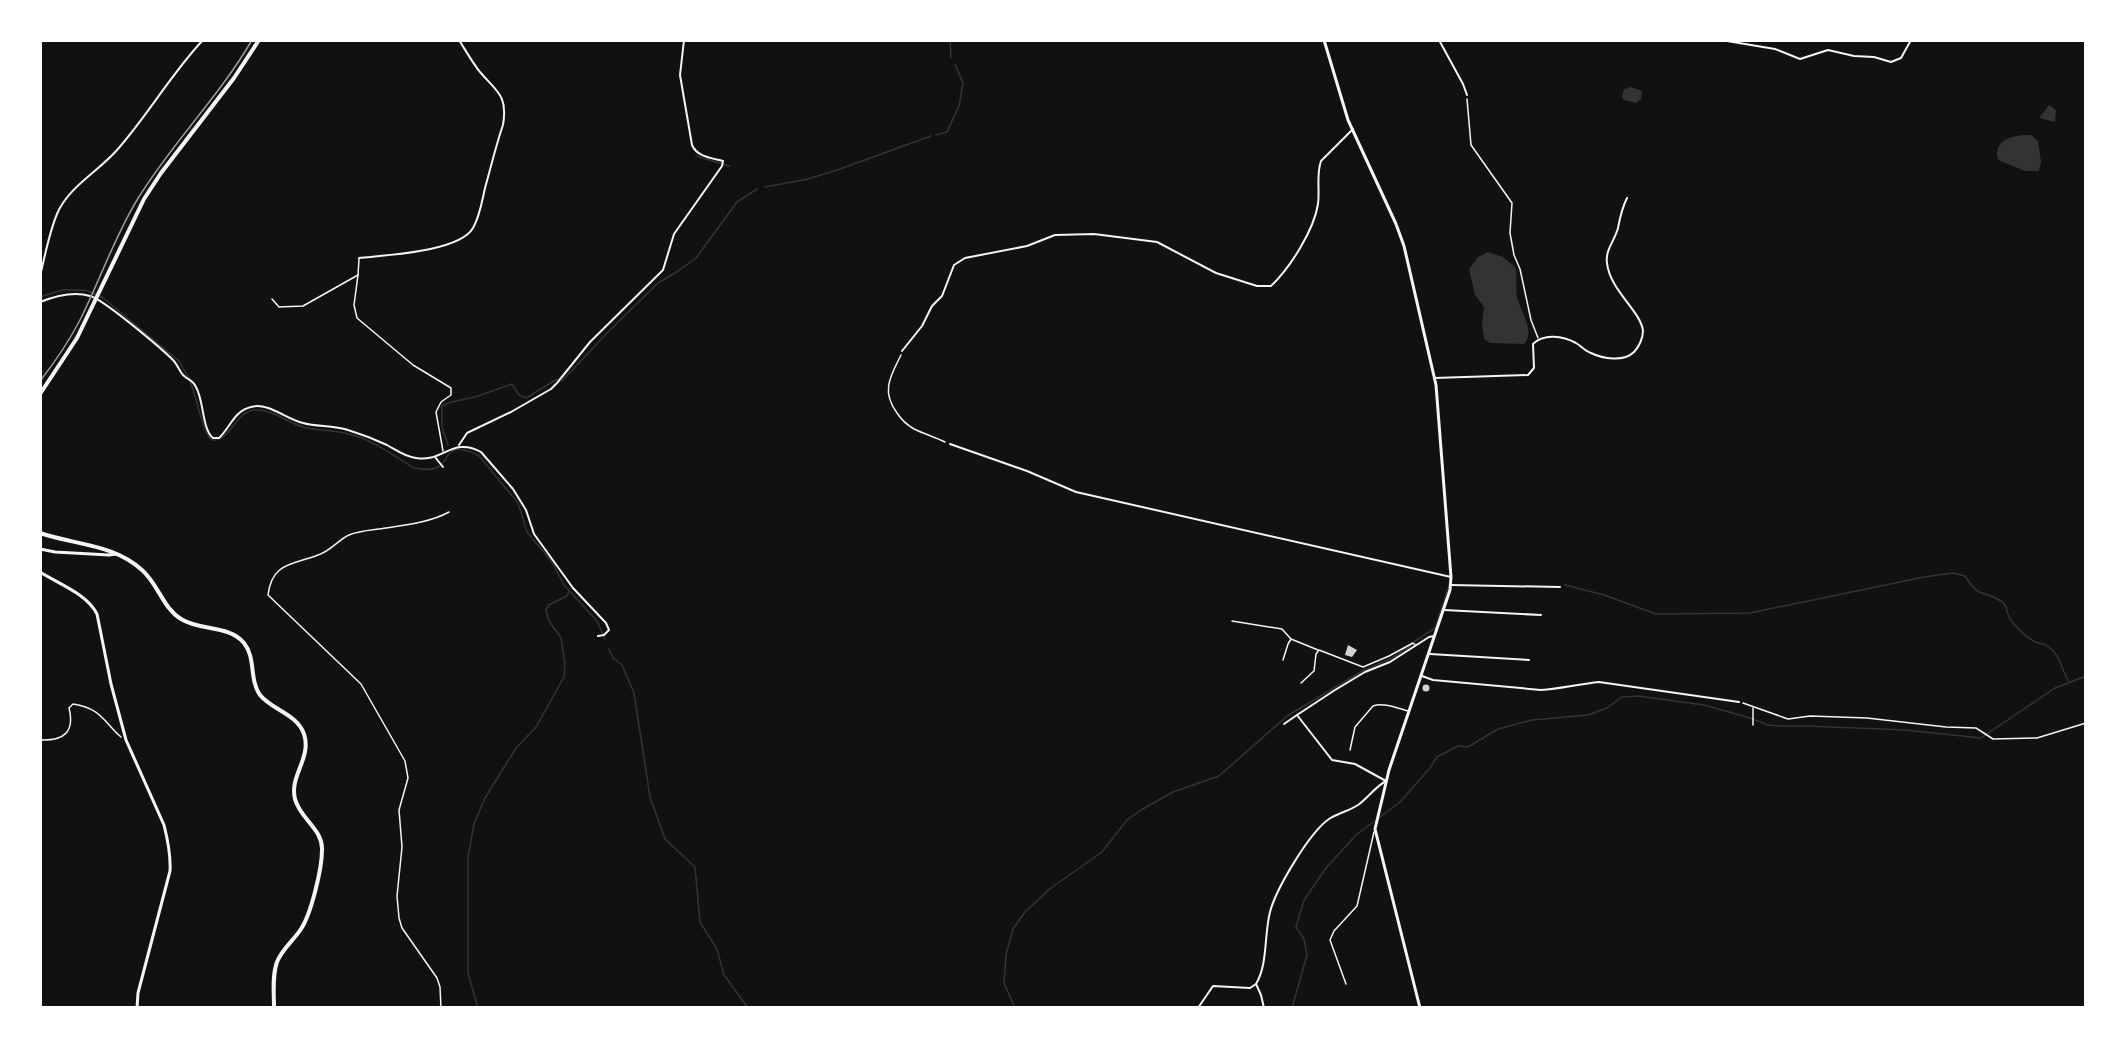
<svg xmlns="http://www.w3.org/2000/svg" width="2126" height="1048" font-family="Inter,sans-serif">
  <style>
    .water { fill: #333 }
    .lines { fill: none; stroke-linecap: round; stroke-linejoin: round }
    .stream { stroke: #333; stroke-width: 1.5 }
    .building { fill: #d3d3d3 }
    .path { stroke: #f5f5f5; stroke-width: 1.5 }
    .service { stroke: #f5f5f5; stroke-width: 1.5 }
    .minor { stroke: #f5f5f5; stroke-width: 2 }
    .tertiary { stroke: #f5f5f5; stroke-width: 3 }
    .secondary { stroke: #f5f5f5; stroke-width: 4 }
    .rail { stroke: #9a9a9a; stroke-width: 1.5 }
  </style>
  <rect width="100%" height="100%" fill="#111"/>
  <g class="water">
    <polygon points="1631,87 1642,91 1641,99 1636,103 1624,100 1622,97 1624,89"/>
    <polygon points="2049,105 2056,110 2055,122 2039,118"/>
    <path d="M2031,135L2038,141L2041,162L2039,171H2025L1998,160C1992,139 2015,134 2031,135Z"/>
    <path d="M1488,252L1503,257L1515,267C1518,277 1515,287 1517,297C1520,311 1536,331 1524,344L1490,343L1484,339L1482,323L1484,307L1475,295L1469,269L1478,257Z"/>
  </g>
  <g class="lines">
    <g class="stream">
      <polyline points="950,40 951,58"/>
      <polyline points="936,135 947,132 959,106 963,83 955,64"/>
      <polyline points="696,156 729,166"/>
      <polyline points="765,187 808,179 840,169 931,136"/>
      <polyline points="40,297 62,290 85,290 102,297 179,361 188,377"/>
      <path d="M190,381C196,395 203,434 212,440C229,442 234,416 250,411C268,406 286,422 303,427C317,431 334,430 349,434C373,440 393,455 414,468C422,469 431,471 438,467C445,463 446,456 451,452C459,446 472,452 479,456L518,503L527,532L552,562L564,585L597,621L605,639"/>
      <polyline points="562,381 608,332 658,283 678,271 696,258 737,202 757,189"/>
      <polyline points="448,445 442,427 442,406 451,402 475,397 512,384 519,395 526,398 557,379"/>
      <path d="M1565,585L1604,595L1656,614L1750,613L1924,577L1953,573L1965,576C1979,599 1983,590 2001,601C2008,605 2006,611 2009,617C2012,624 2025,636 2032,640C2037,644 2044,643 2049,647C2061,656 2061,670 2069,682"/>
      <polyline points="1415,641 1435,628 1449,586"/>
      <polyline points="609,649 613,658 622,665 634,693 650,797 665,839 695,867 700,922 717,949 724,975 748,1008"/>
      <polyline points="478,1008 468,973 468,857 474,824 485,798 516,748 536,727 564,677 565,664 561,638 549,621 546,610 549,605 567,596 569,591"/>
      <polyline points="1015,1008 1004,983 1006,955 1013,929 1025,912 1051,888 1102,852 1127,820 1141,810 1173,792 1219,776 1287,716 1364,670 1390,659 1411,646"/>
      <polyline points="1292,1008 1307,955 1304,939 1296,927 1304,900 1326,868 1356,835 1400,802 1430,768 1437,757 1458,746 1468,747 1498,729 1532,720 1588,715 1607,708 1622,697 1638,696 1704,705 1750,718 1768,725 1780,726 1807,726 1905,730 1981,738 2055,688 2086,676"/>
    </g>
  </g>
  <g class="building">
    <polygon points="1348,645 1357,650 1352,657 1345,655"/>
    <circle cx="1426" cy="688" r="3.5"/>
  </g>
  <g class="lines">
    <g class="path">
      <polyline points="1467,99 1471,145 1512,203 1510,233 1514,255 1520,269 1531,320 1538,338"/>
      <path d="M901,355C890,377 881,391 897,413C901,419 907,425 914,429C924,434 935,437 945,442"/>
      <polyline points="1743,703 1788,719 1810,716 1867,718 1946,727 1976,728 1993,739 2037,738 2086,723"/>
      <polyline points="1753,725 1753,708"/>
      <path d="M40,740C64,741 75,732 69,708L73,704C101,708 104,722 121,737"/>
      <path d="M441,1008L440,987L437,978L402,928L399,918L397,896L402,847L399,810L408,778L405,761L361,684L268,595C272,562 293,565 318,555C331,551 338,540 349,535C360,530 374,530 386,528C406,525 431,522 449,512"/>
    </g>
    <g class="service">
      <polyline points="358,275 354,305 357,318 413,365 451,388 451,395 441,402 436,412 443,451"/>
      <polyline points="272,299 279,307 303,306 358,275 359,259"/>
      <polyline points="1232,621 1282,629 1291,639"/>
      <polyline points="1283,660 1288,644 1291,639 1318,650"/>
      <polyline points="1301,683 1314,671 1316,654 1319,650 1363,667 1389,656 1413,643 1415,645"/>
      <path d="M1350,750L1355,727L1373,706C1383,702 1397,708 1408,711"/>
      <polyline points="1346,984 1330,940 1334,931 1357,906 1374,832"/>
    </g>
    <g class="minor">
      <polyline points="1439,40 1463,84 1467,95"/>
      <polyline points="1466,40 1490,40"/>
      <polyline points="1721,40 1775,49 1800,59 1828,50 1854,56 1874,57 1891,62 1901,58 1911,40"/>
      <path d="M359,258C385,255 459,252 473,228C480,216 482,201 485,188C491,167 496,145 503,125C508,95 497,92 480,72C472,62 466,51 459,40"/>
      <path d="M40,276C45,256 49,233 57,214C68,187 99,171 117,150C148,115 171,74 203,40"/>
      <path d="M40,302C55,296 74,291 90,296C103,299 161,348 173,360C177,364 179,370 183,375C188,380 193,380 196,387C204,401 202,429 213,438H219C230,428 234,411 251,407C268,402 286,419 303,423C317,427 333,425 348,430C361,434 374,439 387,445C396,450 405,457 416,458C442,463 453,436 481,452L513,489L526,510L534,534L573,588L606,623L609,630L604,635L598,636"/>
      <path d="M902,351L922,326L932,306L942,296L954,265L965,258L1027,246L1055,235L1094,234L1157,242L1216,273L1257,286H1271C1290,268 1314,230 1318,204C1320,189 1316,175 1321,161L1353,129"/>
      <path d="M1434,378L1528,375L1534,368L1533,344C1544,333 1563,336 1576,343C1581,346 1585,351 1591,353C1603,359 1624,362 1634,352C1639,347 1643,338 1643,331C1641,311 1610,291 1607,263C1605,250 1615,240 1618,228C1620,217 1622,208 1627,198"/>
      <polyline points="950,444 1027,471 1076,492 1451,577"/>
      <path d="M459,445L467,433L511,412L551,389L557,383L590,342L663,270L674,234L722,166L723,161C712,158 697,157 692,145L680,75L684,40"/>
      <polyline points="435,457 443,467"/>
      <polyline points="1451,585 1560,587"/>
      <polyline points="1444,610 1541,615"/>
      <polyline points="1430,654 1529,660"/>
      <path d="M1422,676L1433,680L1541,690C1560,689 1579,684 1599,682L1739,702"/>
      <polyline points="1284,724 1297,715"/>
      <polyline points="1256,984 1261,995 1264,1008"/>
      <path d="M1198,1008L1213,986L1250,988L1256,984C1268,964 1264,935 1270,912C1276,889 1309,833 1329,819C1338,813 1349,811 1358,805C1368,798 1375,787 1386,781L1355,764L1332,760L1297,715L1335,690L1365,672L1390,662L1429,637L1434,636"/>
    </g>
    <g class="tertiary">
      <polyline points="1324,40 1348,120 1396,224 1404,246 1436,385 1451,577 1450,590 1389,770 1375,829 1420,1008"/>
      <polyline points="40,549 55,552 109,555 116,554"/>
      <path d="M40,572C59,584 87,594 97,614L111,684L126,740L164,825C168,841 171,855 170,871L138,993L137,1008"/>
    </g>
    <g class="secondary">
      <polyline points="40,394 77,338 144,199 161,173 234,78 259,40"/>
      <path d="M40,533C75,545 114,544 142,570C158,584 163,608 181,619C200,631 229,625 244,643C256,658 249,679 260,695C272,710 297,714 304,734C312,758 289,776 295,799C300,819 323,829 322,850C322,869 311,914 301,929C294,940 282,949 277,962C272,976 274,993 274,1008"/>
    </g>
    <path class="rail" d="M40,381C55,362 69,341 80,320C100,280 114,238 137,200C171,144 219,97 252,40"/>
  </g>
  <rect width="2126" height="1048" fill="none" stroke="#ffffff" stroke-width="84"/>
</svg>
